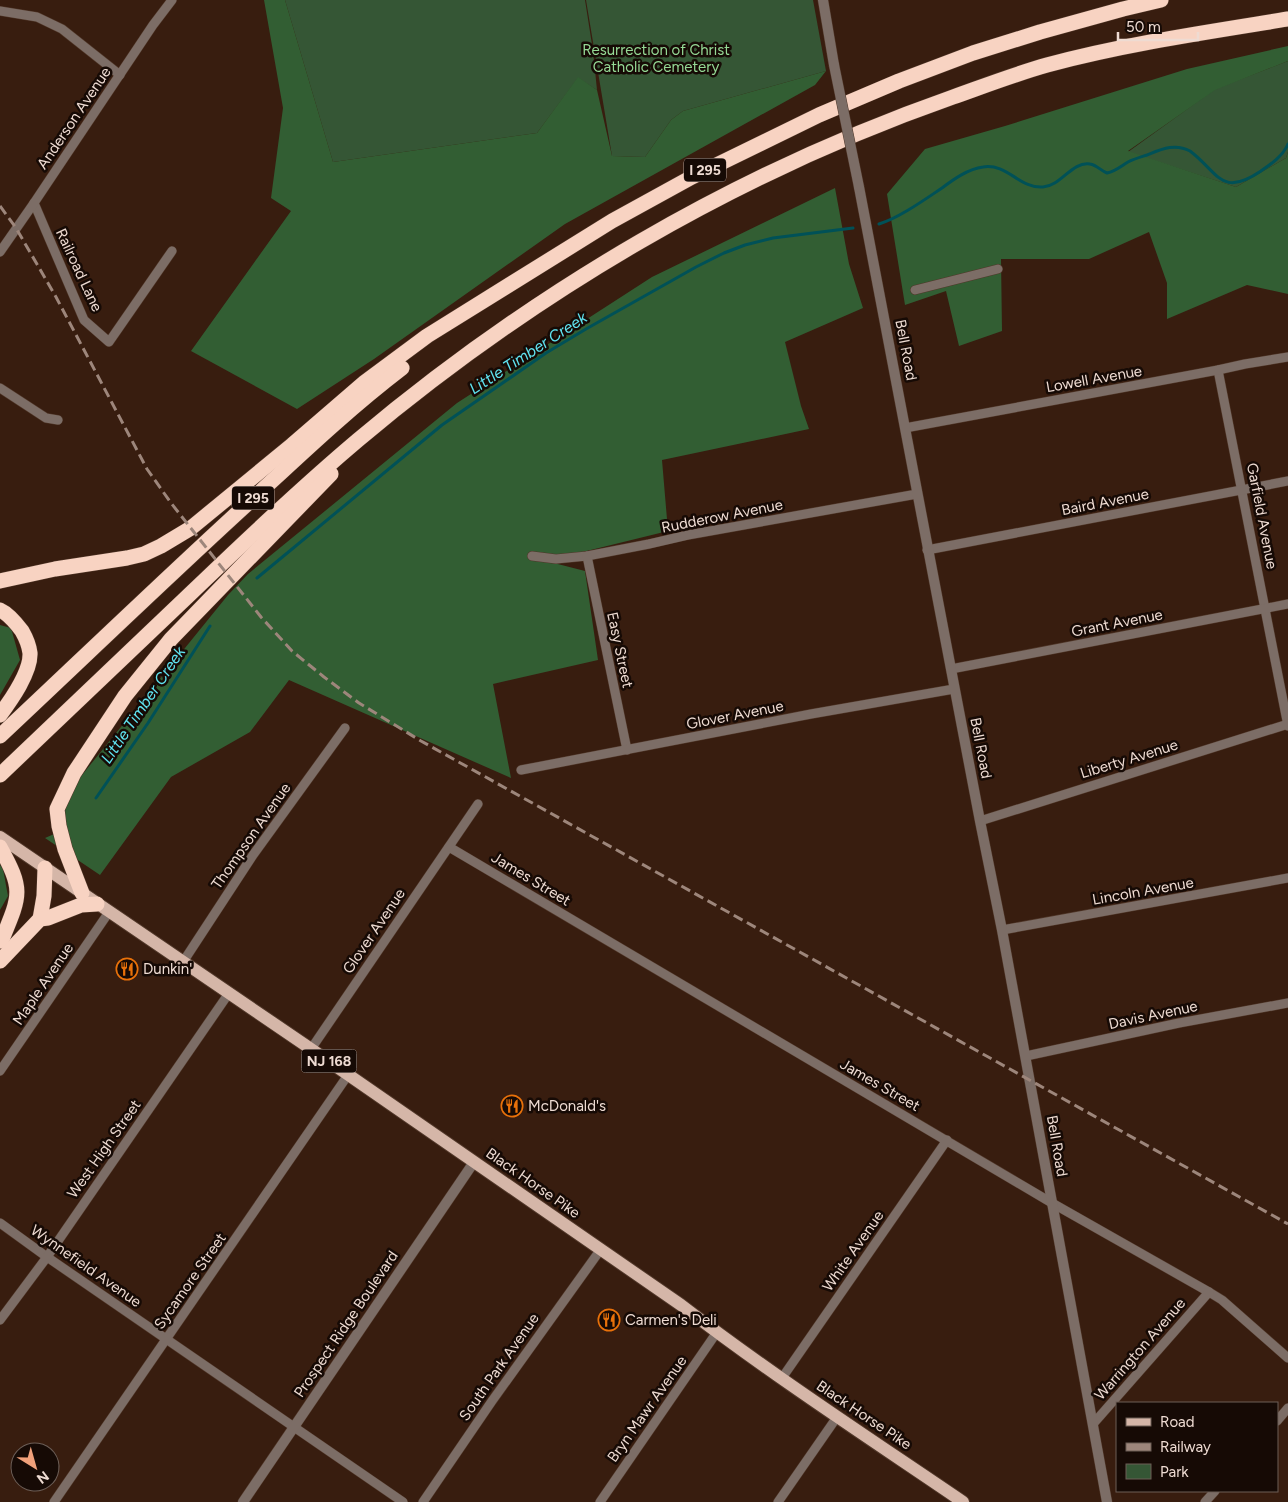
<svg xmlns="http://www.w3.org/2000/svg" width="1288" height="1502" font-family="Figtree,sans-serif">
  <style>
    .green { fill: #355635 }
    .forest { fill: #325e33 }
    .lines { fill: none; stroke-linecap: round; stroke-linejoin: round }
    .stream { stroke: #005157; stroke-width: 3 }
    .minor-casing { stroke: #51382a; stroke-width: 10 }
    .tertiary-casing { stroke: #51382a; stroke-width: 11 }
    .primary-casing { stroke: #51382a; stroke-width: 14 }
    .motorway-casing { stroke: #51382a; stroke-width: 16 }
    .minor { stroke: #7c6d66; stroke-width: 9 }
    .tertiary { stroke: #7c6d66; stroke-width: 10 }
    .primary { stroke: #d5b6a8; stroke-width: 12 }
    .motorway { stroke: #f8d3c2; stroke-width: 15 }
    .rail { stroke: #9d867b; stroke-width: 3; stroke-dasharray: 10 5; stroke-linecap: butt }
    .tertiary-bridge-casing { stroke: #51382a; stroke-width: 11; stroke-linecap: butt }
    .tertiary-bridge { stroke: #7c6d66; stroke-width: 10 }
    .labels { text-anchor: middle; dominant-baseline: central; stroke-width: 5; stroke-linejoin: round; paint-order: stroke }
    .shield { fill: #160a05; stroke: #ad9c94; stroke-width: 1 }
    .shield-label { font-size: 14px; font-weight: bold; fill: #eedbd2 }
    .park-label { font-size: 15px; fill: #95d995; stroke: #160a05 }
    .street-label { font-size: 15px; fill: #eedbd2; stroke: #160a05 }
    .poi-label { font-size: 15px; fill: #eedbd2; stroke: #160a05; text-anchor: start }
    .water-label { font-size: 16px; font-style: italic; fill: #60e3f0; stroke: #160a05 }
  </style>
  <rect width="100%" height="100%" fill="#381d0f"/>
  <g class="green">
    <polygon points="285,0 585,0 593,51 597,90 578,78 537,133 333,162"/>
    <polygon points="586,0 813,0 826,71 683,111 671,120 645,157 612,156"/>
    <polygon points="1288,61 1288,152 1286,158 1236,187 1128,152 1215,89"/>
  </g>
  <g class="forest">
    <polygon points="264,0 285,0 333,162 537,133 578,77 597,90 612,156 645,157 671,120 683,111 826,71 815,85 565,224 374,359 297,409 191,351 291,211 271,198 283,108"/>
    <polygon points="1288,46 1288,61 1215,90 1128,151 1236,187 1286,158 1288,152 1288,294 1247,285 1167,319 1167,283 1149,232 1089,259 1001,259 1002,331 959,346 946,291 905,305 887,194 925,149 1005,126 1187,69"/>
    <polygon points="835,188 849,264 863,308 785,342 801,406 809,429 662,460 668,531 546,561 585,571 598,660 493,684 511,778 289,680 250,732 171,777 100,875 45,838 61,831 69,791 228,595 248,574 457,403 652,277"/>
    <polygon points="0,625 11,628 20,660 0,695"/>
    <polygon points="0,865 3,869 8,896 0,910"/>
  </g>
  <g class="lines">
    <g class="stream">
      <path d="M879,224C899,218 924,200 942,188C954,179 968,169 983,167C1007,163 1020,189 1043,187C1061,186 1072,161 1090,164C1097,165 1101,171 1107,173C1116,171 1121,166 1128,162C1134,159 1141,157 1147,155C1162,149 1175,143 1190,151C1219,173 1221,198 1261,171C1271,164 1283,156 1288,144"/>
      <polyline points="257,578 442,425 546,353 586,329 696,267 724,253 745,245 773,238 853,228"/>
      <polyline points="96,798 148,723 210,626"/>
    </g>
    <g class="minor-casing">
      <g id="minor">
        <polyline points="0,11 37,17 62,29 120,75"/>
        <polyline points="34,203 84,320 109,342 172,251"/>
        <polyline points="0,252 34,203 153,25 172,0"/>
        <polyline points="915,290 998,269"/>
        <polyline points="1218,370 1288,726"/>
        <polyline points="0,388 46,418 58,420"/>
        <polyline points="905,428 1218,370 1245,364 1288,357"/>
        <polyline points="927,550 1288,481"/>
        <polyline points="532,556 556,559 587,556 649,544 688,535 917,494"/>
        <polyline points="587,556 627,750"/>
        <polyline points="951,669 1288,604"/>
        <polyline points="521,770 811,714 954,689"/>
        <polyline points="980,821 1288,724"/>
        <polyline points="449,847 1052,1203 1209,1292 1222,1300 1288,1358"/>
        <polyline points="1002,930 1288,878"/>
        <polyline points="183,962 253,855 345,728"/>
        <polyline points="311,1049 478,804"/>
        <polyline points="1026,1056 1179,1023 1288,1003"/>
        <polyline points="0,1071 109,912"/>
        <polyline points="0,1223 47,1257 403,1502"/>
        <polyline points="0,1320 47,1257 229,993"/>
        <polyline points="782,1378 947,1140"/>
        <polyline points="1277,1421 1288,1408"/>
        <polyline points="1093,1424 1209,1292"/>
        <polyline points="54,1502 348,1075"/>
        <polyline points="423,1502 492,1401 601,1249"/>
        <polyline points="600,1502 717,1332"/>
        <polyline points="778,1502 837,1417"/>
        <polyline points="1205,1502 1215,1491"/>
      </g>
    </g>
    <g class="tertiary-casing">
      <g id="tertiary">
        <polyline points="823,0 834,65"/>
        <polyline points="859,187 980,821 1002,930 1107,1502"/>
        <polyline points="243,1502 474,1162"/>
      </g>
    </g>
    <g class="primary-casing">
      <path id="primary" d="M0,837L311,1049L681,1305C772,1375 869,1438 963,1502"/>
    </g>
    <g class="motorway-casing">
      <g id="motorway">
        <polyline points="0,581 55,569 127,558 144,554 161,546 191,528 292,445 365,382 427,336 612,221 692,177 819,115 899,81 973,53 1040,32 1123,9 1161,0"/>
        <path d="M0,610C9,614 16,623 22,631C26,638 29,645 30,653C31,672 11,700 0,715"/>
        <path d="M0,736C82,659 163,581 246,505C297,458 347,410 402,368"/>
        <path d="M0,775C63,715 126,655 189,595C244,542 300,489 358,440C534,292 736,173 953,97C984,86 1015,74 1047,65C1125,44 1208,32 1288,19"/>
        <path d="M0,847C23,889 21,894 3,937L0,941"/>
        <polyline points="82,893 65,849 59,826 57,809 74,773 125,696 171,639 331,474"/>
        <polyline points="40,919 44,896 45,868"/>
        <polyline points="0,961 40,919 48,918 81,905 97,904"/>
      </g>
    </g>
    <use href="#minor" class="minor"/>
    <use href="#tertiary" class="tertiary"/>
    <use href="#primary" class="primary"/>
    <use href="#motorway" class="motorway"/>
    <polyline class="rail" points="0,206 16,228 56,297 147,469 171,503 261,617 292,651 324,677 359,703 421,741 1288,1224"/>
    <g class="tertiary-bridge-casing">
      <polyline id="tertiary-bridge" points="834,65 859,187"/>
    </g>
    <use href="#tertiary-bridge" class="tertiary-bridge"/>
  </g>
  <defs>
    <g id="restaurant-ring" transform="scale(1.125)"><circle r="9.5" fill="#160a05" stroke="#e8710a" stroke-width="1.5"/><path d="M-5-6h1v4h1v-4h1v4h1v-4h1v5L-1.5 .5V6h-2V.5L-5-1ZM5-6V6H3V1.5H1.5Q1.5-4 5-6Z" fill="#e8710a"/></g>
  </defs>
  <g fill-rule="evenodd">
    <use href="#restaurant-ring" x="127" y="969"/>
    <use href="#restaurant-ring" x="512" y="1106"/>
    <use href="#restaurant-ring" x="609" y="1320"/>
  </g>
  <g class="labels">
    <g class="shield">
      <rect x="684" y="158.5" width="42" height="23" rx="4"/>
      <rect x="232" y="486.5" width="42" height="23" rx="4"/>
      <rect x="301.5" y="1049.5" width="55" height="23" rx="4"/>
    </g>
    <g class="shield-label">
      <text x="705" y="170">I 295</text>
      <text x="253" y="498">I 295</text>
      <text x="329" y="1061">NJ 168</text>
    </g>
    <g class="park-label">
      <text x="656" y="50">Resurrection of Christ<tspan x="656" dy="17">Catholic Cemetery</tspan></text>
    </g>
    <g class="street-label">
      <text transform="translate(74 118) rotate(-56)">Anderson Avenue</text>
      <text transform="translate(79 270) rotate(65)">Railroad Lane</text>
      <text transform="translate(906 350) rotate(79)">Bell Road</text>
      <text transform="translate(1094 379) rotate(-10)">Lowell Avenue</text>
      <text transform="translate(1105 502) rotate(-11)">Baird Avenue</text>
      <text transform="translate(722 516) rotate(-11)">Rudderow Avenue</text>
      <text transform="translate(1262 516) rotate(79)">Garfield Avenue</text>
      <text transform="translate(1117 623) rotate(-11)">Grant Avenue</text>
      <text transform="translate(620 650) rotate(78)">Easy Street</text>
      <text transform="translate(735 715) rotate(-11)">Glover Avenue</text>
      <text transform="translate(981 748) rotate(79)">Bell Road</text>
      <text transform="translate(1129 759) rotate(-17)">Liberty Avenue</text>
      <text transform="translate(251 836) rotate(-55)">Thompson Avenue</text>
      <text transform="translate(531 879) rotate(31)">James Street</text>
      <text transform="translate(1143 891) rotate(-10)">Lincoln Avenue</text>
      <text transform="translate(374 931) rotate(-56)">Glover Avenue</text>
      <text transform="translate(43 984) rotate(-56)">Maple Avenue</text>
      <text transform="translate(1153 1015) rotate(-12)">Davis Avenue</text>
      <text transform="translate(880 1085) rotate(30)">James Street</text>
      <text transform="translate(1057 1146) rotate(80)">Bell Road</text>
      <text transform="translate(104 1149) rotate(-55)">West High Street</text>
      <text transform="translate(533 1183) rotate(35)">Black Horse Pike</text>
      <text transform="translate(853 1251) rotate(-55)">White Avenue</text>
      <text transform="translate(86 1266) rotate(35)">Wynnefield Avenue</text>
      <text transform="translate(190 1281) rotate(-55)">Sycamore Street</text>
      <text transform="translate(346 1324) rotate(-56)">Prospect Ridge Boulevard</text>
      <text transform="translate(1140 1349) rotate(-49)">Warrington Avenue</text>
      <text transform="translate(499 1367) rotate(-55)">South Park Avenue</text>
      <text transform="translate(647 1409) rotate(-55)">Bryn Mawr Avenue</text>
      <text transform="translate(864 1415) rotate(34)">Black Horse Pike</text>
    </g>
    <g class="poi-label">
      <text x="143" y="969">Dunkin'</text>
      <text x="528" y="1106">McDonald's</text>
      <text x="625" y="1320">Carmen's Deli</text>
    </g>
    <g class="water-label">
      <text transform="translate(528 353) rotate(-33)">Little Timber Creek</text>
      <text transform="translate(143 705) rotate(-56)">Little Timber Creek</text>
    </g>
  </g>
  <rect x="1116" y="1402" width="162" height="90" fill="#160a05" stroke="#6c5e57"/>
  <rect x="1126" y="1418" width="25" height="8" fill="#d5b6a8" stroke="#6c5e57"/>
  <text x="1160" y="1427" font-size="15" fill="#eedbd2">Road</text>
  <rect x="1126" y="1443" width="25" height="8" fill="#9d867b" stroke="#6c5e57"/>
  <text x="1160" y="1452" font-size="15" fill="#eedbd2">Railway</text>
  <rect x="1126" y="1464" width="25" height="15" fill="#355635" stroke="#6c5e57"/>
  <text x="1160" y="1477" font-size="15" fill="#eedbd2">Park</text>
  <g transform="translate(35 1467) rotate(143)"><circle r="24" fill="#160a05" stroke="#6c5e57"/>
  <path d="M0-4L9 19L0 12L-9 19Z" fill="#f1a17b"/>
  <text y="-8" font-size="14" font-weight="bold" text-anchor="middle" fill="#eedbd2">N</text>
  </g>
  <path d="M1118 32v8h80v-8" fill="none" stroke="#eedbd2" stroke-width="2.5"/>
  <text x="1126" y="32" font-size="15" fill="#eedbd2" stroke="#160a05" stroke-width="4" paint-order="stroke">50 m</text>
</svg>
